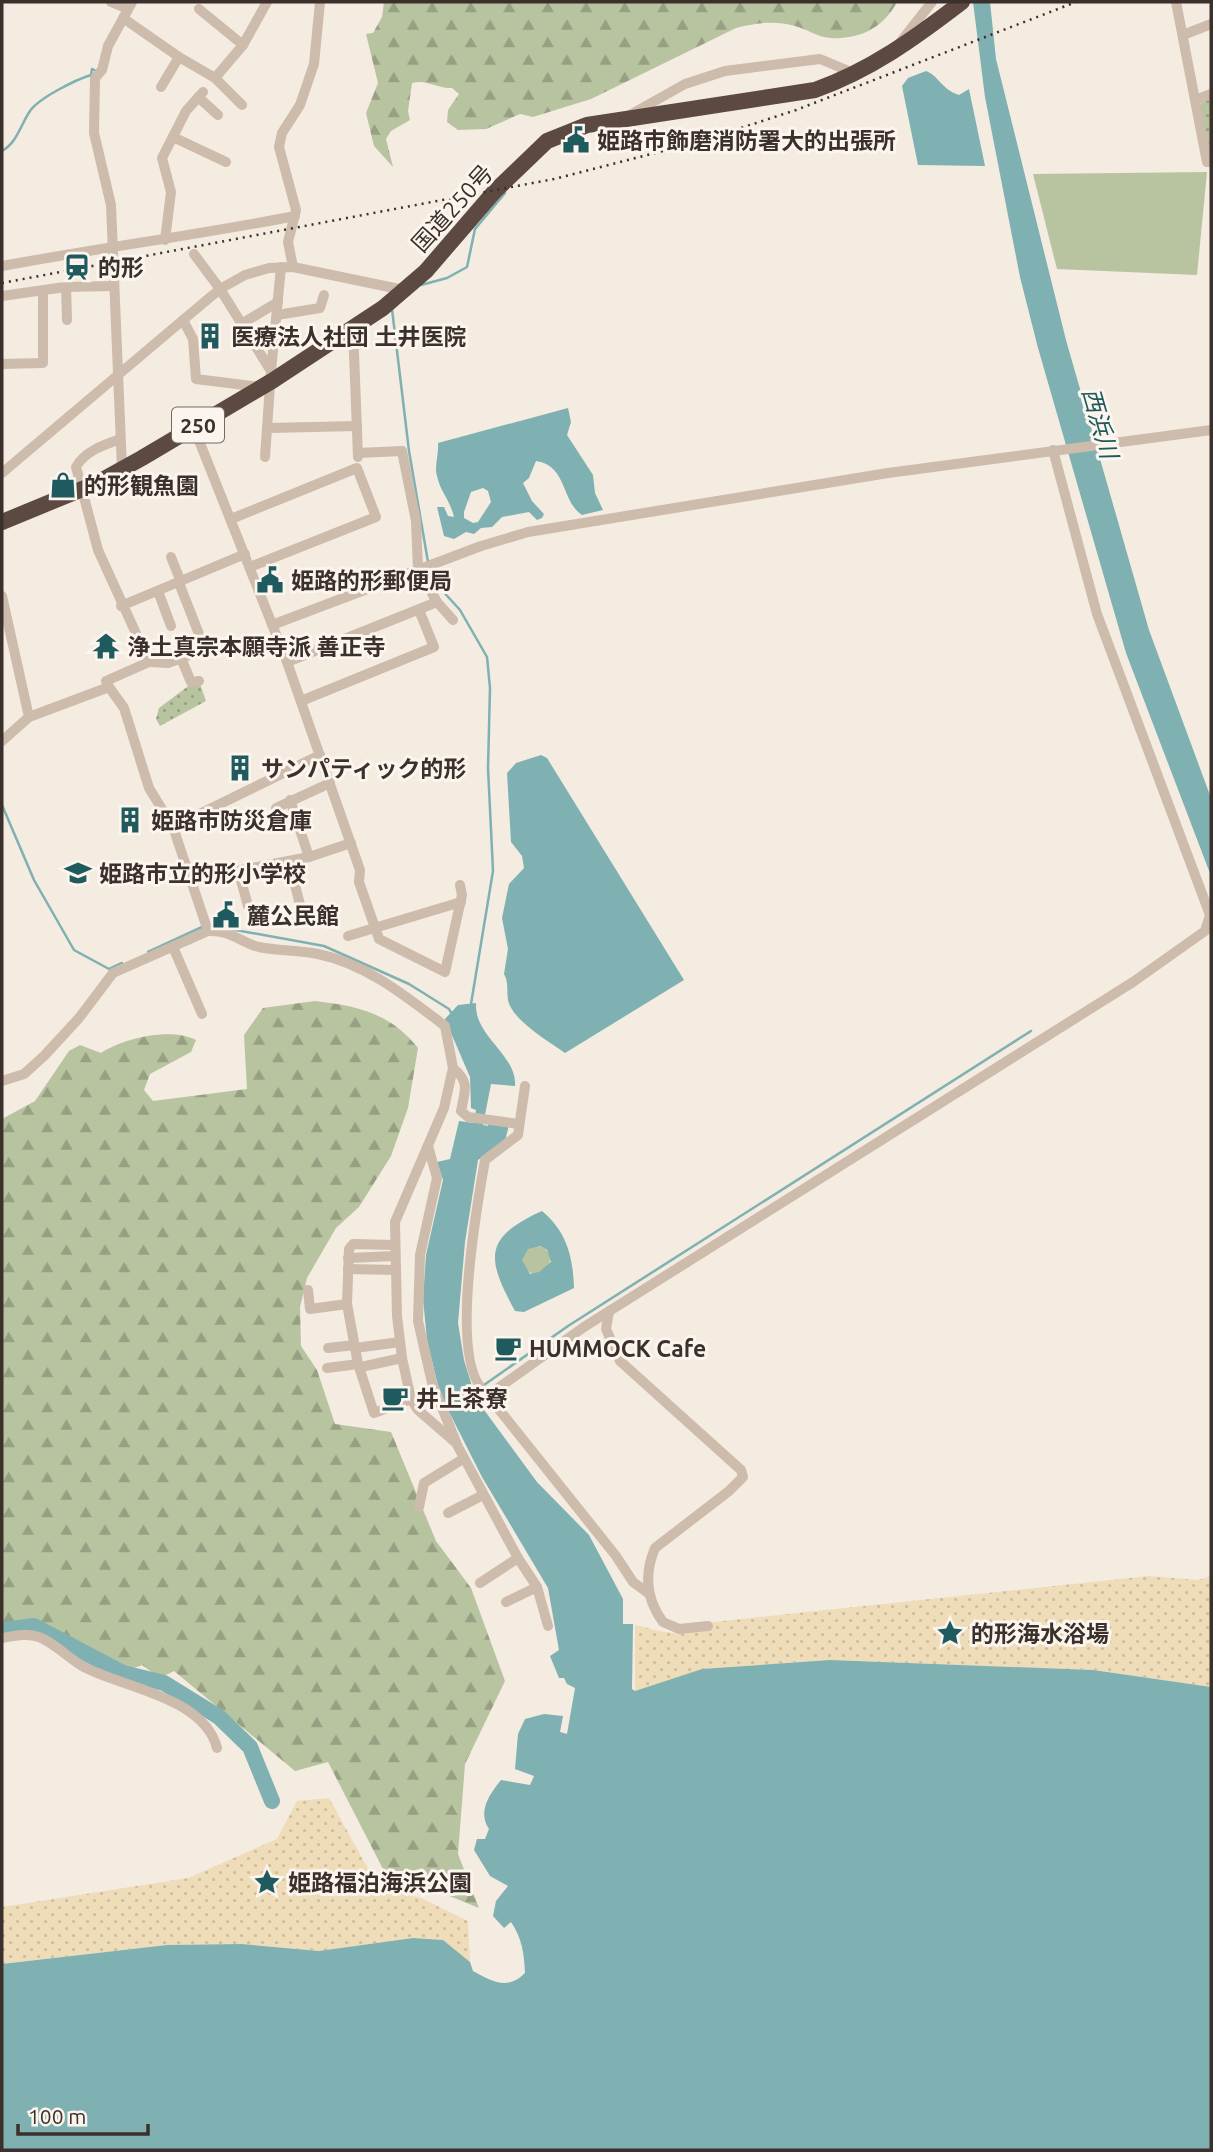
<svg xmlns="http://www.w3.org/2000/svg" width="1213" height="2152" font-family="Ubuntu,'Noto Sans JP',sans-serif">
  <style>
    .green { fill: #b8c4a0 }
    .forest { fill: url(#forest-firs) }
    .sand { fill: url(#sand-dots) }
    .park { fill: url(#park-dots) }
    .water { fill: #7fb0b2; fill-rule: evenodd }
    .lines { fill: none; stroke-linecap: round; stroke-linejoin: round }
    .stream { stroke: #7fb0b2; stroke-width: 2.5 }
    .river { stroke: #7fb0b2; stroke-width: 16 }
    .minor { stroke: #cdbbac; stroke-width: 10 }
    .highway { stroke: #5c4a42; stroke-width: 16 }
    .rail { stroke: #3b302b; stroke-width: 2.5; stroke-dasharray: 2 5; stroke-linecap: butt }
    .labels { text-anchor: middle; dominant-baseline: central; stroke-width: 6; stroke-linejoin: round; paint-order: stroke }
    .shield { fill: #fbf5ee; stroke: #756b66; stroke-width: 2 }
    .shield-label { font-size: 21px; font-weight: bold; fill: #3b302b }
    .poi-label { font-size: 23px; font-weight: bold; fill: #3b302b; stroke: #fbf5ee; text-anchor: start }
    .street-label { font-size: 23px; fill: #3b302b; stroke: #fbf5ee }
    .water-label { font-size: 24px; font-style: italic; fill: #1f5a5e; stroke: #fbf5ee }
  </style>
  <defs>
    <pattern id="forest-firs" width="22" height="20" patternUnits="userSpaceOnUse" patternTransform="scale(1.75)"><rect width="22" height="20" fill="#b8c4a0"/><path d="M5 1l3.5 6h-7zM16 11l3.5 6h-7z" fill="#97a083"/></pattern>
    <pattern id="sand-dots" width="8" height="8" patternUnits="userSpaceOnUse" patternTransform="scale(1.75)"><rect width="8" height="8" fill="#efdcb8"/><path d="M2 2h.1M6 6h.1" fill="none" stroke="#cebd9e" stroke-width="1.8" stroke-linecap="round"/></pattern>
    <pattern id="park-dots" width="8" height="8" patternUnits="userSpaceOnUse" patternTransform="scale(1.75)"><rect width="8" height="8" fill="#b8c4a0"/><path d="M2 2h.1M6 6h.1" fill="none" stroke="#97a083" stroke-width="1.8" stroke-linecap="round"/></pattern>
  </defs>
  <rect width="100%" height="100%" fill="#f4ebe1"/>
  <g class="green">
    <polygon points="1207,172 1197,275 1057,269 1033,174"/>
    <circle cx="536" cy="1260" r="14"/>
  </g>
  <g class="forest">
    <path d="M384,2H897C884,27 860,40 830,38C818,37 806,29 795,26C775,20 755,23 736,28L591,99L533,117L520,114L486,129L458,130L447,122L448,110L459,94L452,88C436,89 428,79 412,83L408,111L410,120L391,131L386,139L393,167L374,146L366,113L378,83L366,34L373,33L382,17Z"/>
    <path d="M315,1001C358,1006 390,1013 418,1048L408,1108L391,1156L359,1207L336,1228L307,1278L300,1307L301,1346L317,1370L335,1424L391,1432L436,1541L471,1588L505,1681L465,1764L458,1854L479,1908L383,1869L328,1762L295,1771L174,1671L160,1678L142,1665C122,1675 101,1661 85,1648L81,1649C51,1624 44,1619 2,1627V1119L35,1101L69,1051L80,1045L101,1053C124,1038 171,1027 196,1040L191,1052L150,1074L144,1090L153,1101L247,1089L244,1035L263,1008Z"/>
  </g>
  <g class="sand">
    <path d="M1149,1576L1198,1580L1211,1576V1687L1093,1670L830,1660L702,1669L635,1691V1625C661,1631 691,1642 713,1622Z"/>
    <polygon points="329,1798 378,1887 421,1898 468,1921 470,1962 443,1940 413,1938 319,1951 241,1944 167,1945 2,1964 2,1907 188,1878 277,1839 297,1801"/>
  </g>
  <g class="park">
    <polygon points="1211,97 1211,157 1199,105"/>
    <polygon points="191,684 200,684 206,701 160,726 156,719 159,708"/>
  </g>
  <g class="water">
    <polygon points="973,2 990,2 996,59 1066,340 1149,630 1211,798 1211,876 1126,653 1038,348 1020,277 985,97"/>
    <path d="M926,71C939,76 941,89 959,95L969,89L985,166L918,165L902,86L908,78Z"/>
    <path d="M568,408L571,422L567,435L593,475L595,493L603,510L582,515C561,501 567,465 536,461L529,478L523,483L532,501L544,514L542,518L537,520L529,512L502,517L492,527L481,528L474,534L466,532L454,539L444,536L437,507H444L448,516L454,517C450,500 440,491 437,476C434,467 439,454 438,443ZM483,488L488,491L491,502L478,522L473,523L464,518V512L471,492Z"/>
    <path d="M541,755L547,758L684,980L565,1053C547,1040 520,1025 510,1006C505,996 510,984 504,974L508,949L502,918L509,884L524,868L522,856L511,842L507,773L516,763Z"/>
    <path d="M476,1003C474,1037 517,1054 515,1086L491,1084L483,1125L488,1126L489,1121L509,1125L505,1141L478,1160L465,1242L458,1323L464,1360L476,1399L537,1482L589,1535L623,1599V1624H633L632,1689L635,1691L702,1669L830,1660L1093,1670L1211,1687V2150H2V1964L167,1945L241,1944L319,1951L413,1938L443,1940L470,1962L473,1971C492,1981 507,1991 525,1973C524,1953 522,1938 511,1922L504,1928L493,1916L496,1901L508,1886L490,1876L474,1850L477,1839H485L489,1829C477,1811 490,1794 501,1780L530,1785L534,1776L515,1769L518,1734L525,1719L544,1714L563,1716L560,1732L567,1734L575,1688L567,1684L564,1678H559L550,1656L559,1650L548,1588L482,1477L440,1394L427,1340L423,1299L426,1255L443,1180L437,1162L450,1159L459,1121L474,1123L476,1110L471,1108L470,1077L445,1019L458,1005Z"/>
    <path d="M542,1211C567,1232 573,1257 574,1288L524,1312L515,1311C487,1259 482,1238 542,1211ZM540,1246L547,1250L551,1262L539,1272L530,1274L522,1260L528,1249Z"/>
  </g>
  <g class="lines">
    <g class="stream">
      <path d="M2,151C17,143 21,124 30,111C39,98 75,80 91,75L92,69L98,72"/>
      <polyline points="421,285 447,278 467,267 475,229 505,193"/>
      <polyline points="392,309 409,451 428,562"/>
      <polyline points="429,569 440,588 460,610 487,657 490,688 488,768 493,871 471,1004"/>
      <polyline points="2,805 34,880 74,950 109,969 122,963"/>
      <polyline points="208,925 324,946 409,984 449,1009 453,1016"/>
      <polyline points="148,952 202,927"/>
      <polyline points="484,1385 568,1326 1031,1031"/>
    </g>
    <polyline class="river" points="2,1630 34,1626 123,1673 164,1683 219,1717 250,1747 272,1801"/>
    <g class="minor">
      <polyline points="111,2 128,9"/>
      <polyline points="1176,2 1207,162 1211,162"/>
      <polyline points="199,9 243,45"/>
      <polyline points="123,18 179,57 215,78 242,105"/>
      <polyline points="1183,35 1211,24"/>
      <polyline points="898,45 932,2"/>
      <polyline points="215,78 243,45 267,2"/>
      <polyline points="161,87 179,57"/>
      <polyline points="198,97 218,115"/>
      <polyline points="1195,100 1211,94"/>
      <polyline points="628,116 685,84 725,71 820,59 856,74"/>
      <polyline points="173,137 226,162"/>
      <polyline points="165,240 171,192 162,158 186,111 203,92"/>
      <polyline points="194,254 220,289 271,371 265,457"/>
      <path d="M2,266C99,248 197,235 295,216"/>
      <polyline points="293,267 288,242 296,210 279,147 282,133 300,105 314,64 320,2"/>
      <polyline points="66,287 67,320"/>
      <polyline points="2,296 65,287 113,286"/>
      <polyline points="277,315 320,308 324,295"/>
      <polyline points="183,320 193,339 196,379 260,387"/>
      <polyline points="243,323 278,302"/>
      <polyline points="353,327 358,457"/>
      <polyline points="2,364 43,363 43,291"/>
      <polyline points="271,371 281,267"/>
      <polyline points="194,428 287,662 360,870 359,882 379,939 445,972 462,895 460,885"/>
      <polyline points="269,428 357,426"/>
      <polyline points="358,453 402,451 416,521 418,569 437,602 453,620"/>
      <polyline points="122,469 111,205 94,133 95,78 102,70 108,46 132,2"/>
      <polyline points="2,473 183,320 220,289 245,275 269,268 293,267 404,290"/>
      <polyline points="231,519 357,468 376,517 250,567"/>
      <polyline points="171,557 181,582"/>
      <polyline points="179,583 199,634"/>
      <polyline points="158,591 171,626"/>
      <polyline points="2,596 29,717 2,741"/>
      <polyline points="121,606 245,554"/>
      <polyline points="272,625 481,546 528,532 888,473 1211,430"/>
      <polyline points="181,658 191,682 199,681"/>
      <polyline points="149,662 168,663 197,652"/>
      <polyline points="287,662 437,602"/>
      <path d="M109,687L106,681L149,662L98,550L76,467C84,452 103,445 118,440"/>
      <polyline points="301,701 434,647 419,610"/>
      <polyline points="29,717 109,687 124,708 149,788 173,827 208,931"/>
      <polyline points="290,800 309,857 351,843"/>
      <polyline points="276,808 330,783"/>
      <polyline points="173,827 320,755"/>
      <polyline points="289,862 304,920"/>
      <polyline points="239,873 248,906"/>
      <polyline points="189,880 309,857"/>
      <polyline points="348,936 461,902"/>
      <polyline points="173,947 202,1014"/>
      <path d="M453,1068C470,1082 465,1090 461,1111L468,1117L519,1124"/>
      <path d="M2,1081L24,1074L44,1056L79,1018L113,973L208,931C232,930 239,942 259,947C278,951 299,950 318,954C367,964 407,997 445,1026L453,1068L444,1108L395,1222L397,1316L402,1358L411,1399L418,1410L456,1443L518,1558L537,1587L548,1626"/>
      <polyline points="428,1146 437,1178 420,1255 418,1321 432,1383 456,1442"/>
      <polyline points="394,1245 353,1244 349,1249 347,1304 358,1364 374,1413 411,1399"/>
      <polyline points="348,1258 395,1256"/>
      <polyline points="348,1269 396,1270"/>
      <polyline points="308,1290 310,1309 347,1304"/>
      <path d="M609,1311L606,1329L620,1361L741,1470L743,1477L729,1491L655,1548C644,1574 646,1599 663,1622L679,1629L708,1626"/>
      <polyline points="328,1348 355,1345"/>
      <polyline points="355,1348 400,1342"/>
      <polyline points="361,1367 402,1358"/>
      <polyline points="327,1368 358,1364"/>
      <path d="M492,1396C444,1378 478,1201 485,1160L518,1135L525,1086"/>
      <polyline points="419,1507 424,1483 463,1459"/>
      <polyline points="448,1513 483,1495"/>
      <polyline points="480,1583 518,1558"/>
      <polyline points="648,1593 633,1582 616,1556 493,1402 494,1391 584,1327 1133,982 1205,931 1210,915 1097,614 1053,450"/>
      <polyline points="506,1602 537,1587"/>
      <path d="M2,1638C14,1636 27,1633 39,1637C55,1643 69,1659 84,1667C124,1688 204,1697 217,1748"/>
    </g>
    <path class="highway" d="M2,522L97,483L142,458L272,381L383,308L426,271L495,191L547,141L587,125L815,90C871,70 915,38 962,2"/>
    <polyline class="rail" points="2,283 554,179 698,142 796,110 1076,2"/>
  </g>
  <defs>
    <g id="civic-bare" transform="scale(2.1)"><path d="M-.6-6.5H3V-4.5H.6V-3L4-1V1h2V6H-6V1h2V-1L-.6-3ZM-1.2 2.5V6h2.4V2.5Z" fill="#1f5a5e" stroke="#fbf5ee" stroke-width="2.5" paint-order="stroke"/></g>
    <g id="station-bare" transform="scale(2.1)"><path d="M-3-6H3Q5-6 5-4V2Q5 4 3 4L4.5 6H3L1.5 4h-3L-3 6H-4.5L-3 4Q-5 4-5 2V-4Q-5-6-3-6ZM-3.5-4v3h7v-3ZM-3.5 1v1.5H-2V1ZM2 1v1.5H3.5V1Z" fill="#1f5a5e" stroke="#fbf5ee" stroke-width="2.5" paint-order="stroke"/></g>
    <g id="building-bare" transform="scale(2.1)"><path d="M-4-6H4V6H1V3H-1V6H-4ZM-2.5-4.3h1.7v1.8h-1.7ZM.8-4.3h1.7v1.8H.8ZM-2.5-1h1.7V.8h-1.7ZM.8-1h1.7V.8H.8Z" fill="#1f5a5e" stroke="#fbf5ee" stroke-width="2.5" paint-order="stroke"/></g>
    <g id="shop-bare" transform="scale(2.1)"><path d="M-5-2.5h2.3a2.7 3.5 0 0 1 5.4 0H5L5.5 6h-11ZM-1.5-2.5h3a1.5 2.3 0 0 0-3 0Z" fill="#1f5a5e" stroke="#fbf5ee" stroke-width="2.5" paint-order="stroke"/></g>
    <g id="temple-bare" transform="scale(2.1)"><path d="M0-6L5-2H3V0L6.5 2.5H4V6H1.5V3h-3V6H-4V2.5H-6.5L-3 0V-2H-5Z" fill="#1f5a5e" stroke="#fbf5ee" stroke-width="2.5" paint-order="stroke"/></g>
    <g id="school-bare" transform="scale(2.1)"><path d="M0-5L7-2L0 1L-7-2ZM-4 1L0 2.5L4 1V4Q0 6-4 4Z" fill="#1f5a5e" stroke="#fbf5ee" stroke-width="2.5" paint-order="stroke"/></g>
    <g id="cafe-bare" transform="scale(2.1)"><path d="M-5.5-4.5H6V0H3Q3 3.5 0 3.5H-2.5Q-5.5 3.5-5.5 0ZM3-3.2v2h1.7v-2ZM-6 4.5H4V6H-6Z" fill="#1f5a5e" stroke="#fbf5ee" stroke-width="2.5" paint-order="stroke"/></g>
    <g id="sight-bare" transform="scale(2.1)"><path d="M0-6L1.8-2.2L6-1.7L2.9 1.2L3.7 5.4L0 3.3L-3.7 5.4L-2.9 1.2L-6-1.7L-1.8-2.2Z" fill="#1f5a5e" stroke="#fbf5ee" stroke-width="2.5" paint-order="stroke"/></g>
  </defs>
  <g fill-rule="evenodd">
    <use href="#civic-bare" x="576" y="140"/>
    <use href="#station-bare" x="77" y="267"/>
    <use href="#building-bare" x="210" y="336"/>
    <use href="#shop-bare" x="63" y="485"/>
    <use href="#civic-bare" x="270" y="580"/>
    <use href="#temple-bare" x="106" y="646"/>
    <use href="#building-bare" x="240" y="768"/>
    <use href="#building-bare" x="130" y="820"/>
    <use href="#school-bare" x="78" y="873"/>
    <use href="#civic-bare" x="226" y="915"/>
    <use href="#cafe-bare" x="508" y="1348"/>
    <use href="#cafe-bare" x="395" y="1398"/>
    <use href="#sight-bare" x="950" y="1633"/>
    <use href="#sight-bare" x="267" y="1882"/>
  </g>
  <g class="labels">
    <rect class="shield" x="172" y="407.5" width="52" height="35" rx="5"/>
    <g class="shield-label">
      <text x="198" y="425">250</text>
    </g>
    <g class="poi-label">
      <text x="597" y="140">姫路市飾磨消防署大的出張所</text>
      <text x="98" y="267">的形</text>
      <text x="231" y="336">医療法人社団 土井医院</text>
      <text x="84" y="485">的形観魚園</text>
      <text x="291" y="580">姫路的形郵便局</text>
      <text x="127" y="646">浄土真宗本願寺派 善正寺</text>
      <text x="261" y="768">サンパティック的形</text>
      <text x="151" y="820">姫路市防災倉庫</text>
      <text x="99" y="873">姫路市立的形小学校</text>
      <text x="247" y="915">麓公民館</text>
      <text x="529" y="1348">HUMMOCK Cafe</text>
      <text x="416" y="1398">井上茶寮</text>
      <text x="971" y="1633">的形海水浴場</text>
      <text x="288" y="1882">姫路福泊海浜公園</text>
    </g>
    <g class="street-label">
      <text transform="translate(452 208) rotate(-48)">国道250号</text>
    </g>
    <g class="water-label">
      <text transform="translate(1100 423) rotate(74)">西浜川</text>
    </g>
  </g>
  <rect width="1213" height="2152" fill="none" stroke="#3b302b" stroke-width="7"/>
  <path d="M18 2124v10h130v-10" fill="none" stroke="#3b302b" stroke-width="3.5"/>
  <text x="28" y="2124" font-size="21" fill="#3b302b" stroke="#fbf5ee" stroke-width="5" paint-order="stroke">100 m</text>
</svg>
